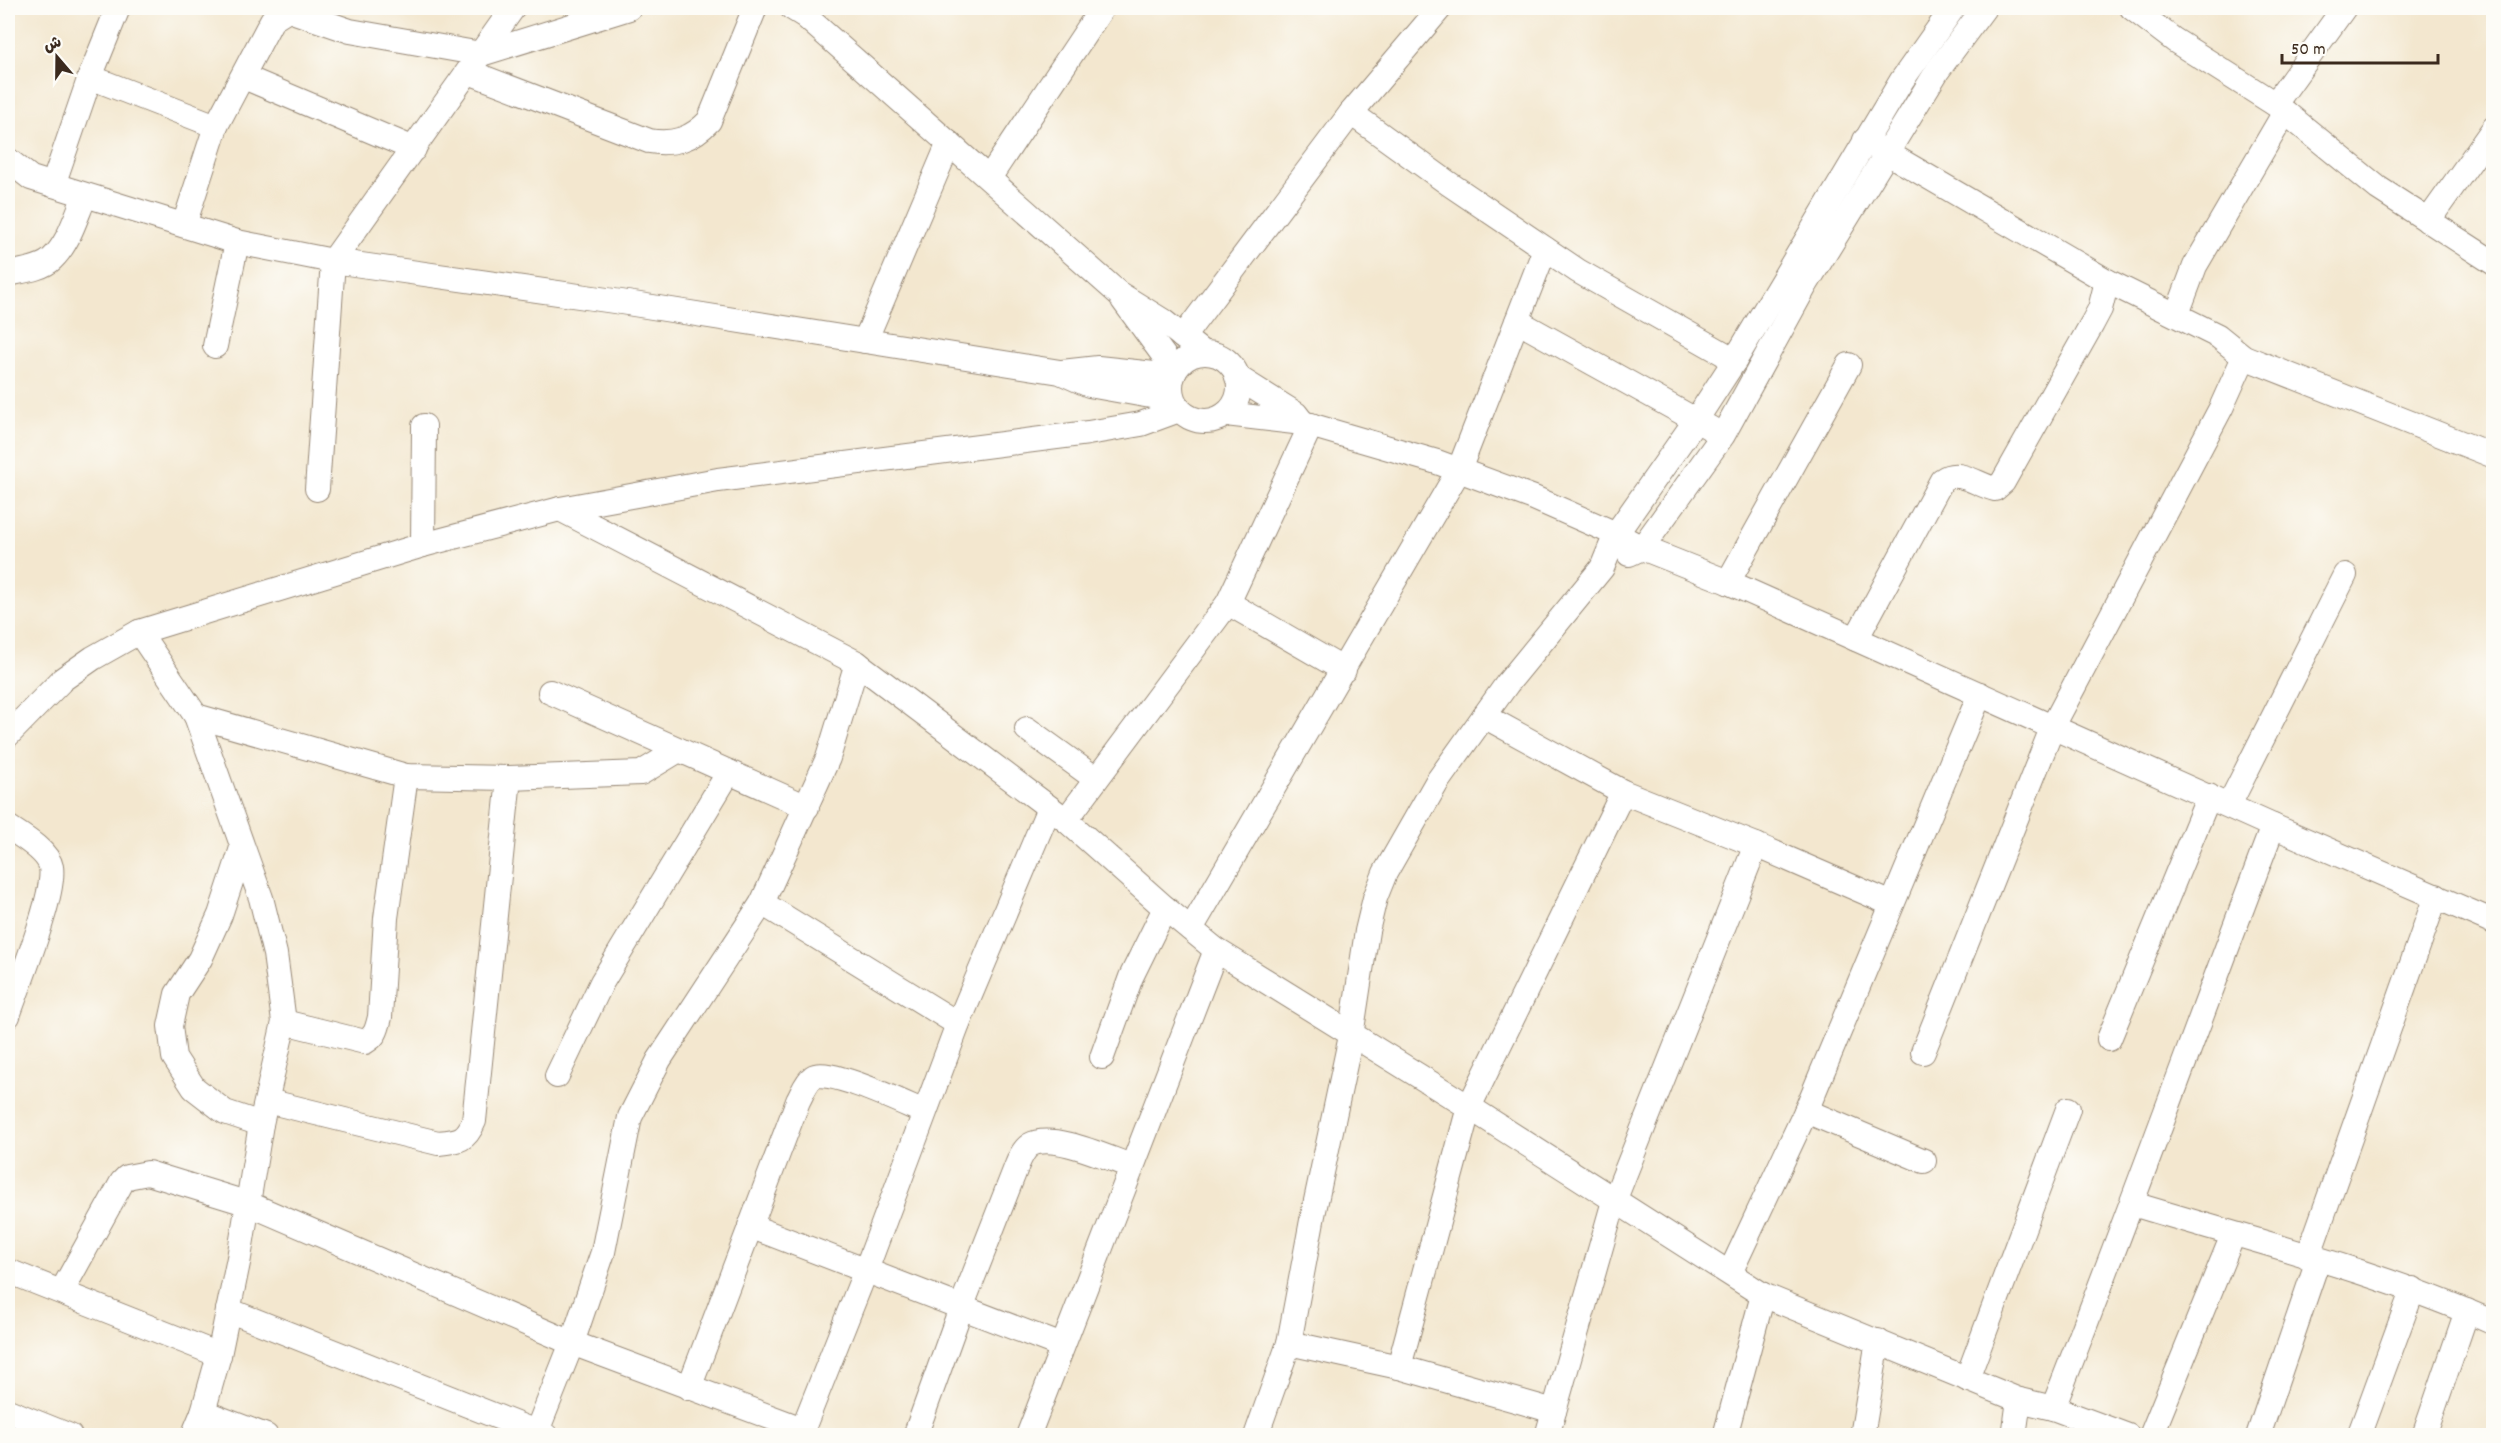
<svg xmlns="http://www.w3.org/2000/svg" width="2501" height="1443" font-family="Dekko,'Playpen Sans Arabic',sans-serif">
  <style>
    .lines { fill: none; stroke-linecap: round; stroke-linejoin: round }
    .minor-casing { stroke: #978876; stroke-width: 26 }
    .minor { stroke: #fff; stroke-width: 24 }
  </style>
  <rect width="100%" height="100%" fill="#fdfcf7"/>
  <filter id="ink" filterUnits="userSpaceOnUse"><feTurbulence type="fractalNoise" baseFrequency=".0167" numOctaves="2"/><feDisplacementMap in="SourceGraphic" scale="12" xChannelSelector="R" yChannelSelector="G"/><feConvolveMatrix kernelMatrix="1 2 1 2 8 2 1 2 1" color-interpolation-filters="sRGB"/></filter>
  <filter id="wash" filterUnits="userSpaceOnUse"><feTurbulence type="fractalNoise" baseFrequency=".008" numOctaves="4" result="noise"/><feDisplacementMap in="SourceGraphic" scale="24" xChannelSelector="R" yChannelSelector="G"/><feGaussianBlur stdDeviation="1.35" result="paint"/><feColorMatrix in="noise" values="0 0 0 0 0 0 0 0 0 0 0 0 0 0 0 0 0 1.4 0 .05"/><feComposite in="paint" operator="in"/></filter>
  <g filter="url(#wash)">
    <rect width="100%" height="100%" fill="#f3e7cf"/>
  </g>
  <g filter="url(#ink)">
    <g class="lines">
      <g class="minor-casing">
        <g id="minor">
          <polyline points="283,8 350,31 481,54 629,8"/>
          <polyline points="792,8 805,16 1118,293 1163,321 1203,353"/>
          <polyline points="2132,8 2174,40 2275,104 2378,188 2494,263"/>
          <path d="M469,72L649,141C674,145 692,139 709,121L755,8"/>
          <polyline points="90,77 216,126"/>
          <polyline points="244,77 414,149"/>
          <polyline points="2275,104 2344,8"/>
          <polyline points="1351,113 1440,8"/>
          <polyline points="1865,140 2107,281 2218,336 2244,357 2494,456"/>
          <polyline points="8,160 31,178 237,242 333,261 621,302 1060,372 1089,385 1173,400"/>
          <polyline points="989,178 1102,8"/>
          <polyline points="53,185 90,77 118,8"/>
          <polyline points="2428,221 2494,128"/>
          <polyline points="184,225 216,126 272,20 291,8"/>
          <path d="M8,274C21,271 42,269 52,259C69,243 76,216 85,196"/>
          <polyline points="1123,300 1175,371"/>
          <polyline points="2177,314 2195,266 2285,112"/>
          <polyline points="1517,321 1710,428"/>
          <polyline points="1183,337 1351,113 1448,183 1578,271 1735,360"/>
          <polyline points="865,341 949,143"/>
          <polyline points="215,346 237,242"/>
          <circle cx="1205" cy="387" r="34"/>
          <polyline points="1062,372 1098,368 1173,376"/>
          <polyline points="1237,377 1296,414 1303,423"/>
          <polyline points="1226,414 1303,423 1437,462 1534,498 1616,534 1642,548 1728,582 1856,639 2273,826 2494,922"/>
          <polyline points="317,489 333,261 513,8"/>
          <polyline points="560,509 857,663 1066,820 1165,908 1216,950 1469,1107 1763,1295 2019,1400 2053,1408 2128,1436"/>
          <polyline points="423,545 424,426"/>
          <polyline points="1629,554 1642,548 1723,435 1805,286 1938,70 1984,8"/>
          <polyline points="1728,582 1849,365"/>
          <polyline points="1228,603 1344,670"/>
          <polyline points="139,632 196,716 261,898 275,954 284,1022 261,1124 239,1258 219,1355 203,1412 193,1436"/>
          <path d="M1856,639L1942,480C1959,468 1977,485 1995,489L2003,482L2092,324L2100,309L2107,281"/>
          <polyline points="550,692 807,807"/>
          <polyline points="196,716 406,776 509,778 641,773 679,750"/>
          <polyline points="1484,716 1623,792 1756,845 1892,904"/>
          <polyline points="1027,729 1096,779"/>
          <polyline points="8,735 63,679 93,658 139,632 423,545 560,509 718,480 1088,433 1141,424 1179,410"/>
          <polyline points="2229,805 2345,575"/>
          <polyline points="1066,820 1228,603 1311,425"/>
          <path d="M8,827C20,835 48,851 51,867C56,894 18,986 8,1016"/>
          <polyline points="242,848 220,915 200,959 177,994 170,1026 174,1057 194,1088 225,1112 261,1124"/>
          <polyline points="762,903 958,1024"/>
          <polyline points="1191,929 1459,470 1545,249"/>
          <path d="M284,1022L365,1042C376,1036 377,1029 380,1017L386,918L406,776"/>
          <polyline points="2109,1039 2209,796"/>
          <polyline points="1923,1052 2053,726 2221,408 2244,357"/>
          <polyline points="1102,1057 1131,977 1165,908"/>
          <polyline points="557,1076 602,982 729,772"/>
          <path d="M267,1101L438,1143C458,1141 466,1141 474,1121L509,778"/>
          <polyline points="1806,1111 1924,1161"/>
          <path d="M2133,1204C2254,1241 2378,1271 2494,1323"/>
          <polyline points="750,1226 1062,1346"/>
          <polyline points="2308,1257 2436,896"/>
          <polyline points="8,1271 219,1355"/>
          <polyline points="1730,1273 1806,1111 1980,694"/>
          <polyline points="62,1291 122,1182 127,1177 148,1173 249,1204 572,1343 802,1429"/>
          <polyline points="228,1310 546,1436"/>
          <polyline points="1289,1343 1399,1367 1554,1411"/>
          <polyline points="1399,1367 1469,1107 1623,792"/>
          <polyline points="1967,1379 2068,1109"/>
          <path d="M689,1388L798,1101C802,1094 806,1082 813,1077C828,1067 905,1104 924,1112"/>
          <path d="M2053,1408C2129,1215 2199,1020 2273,826"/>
          <polyline points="8,1411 70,1436"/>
          <polyline points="203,1412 266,1436"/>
          <polyline points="535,1436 572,1343 603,1252 630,1117 659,1060 762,903 828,758 857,663"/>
          <polyline points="800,1436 866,1270 958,1024 1049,808"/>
          <path d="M915,1436L961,1308L1017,1165C1020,1158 1023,1150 1030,1145C1053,1132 1107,1158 1131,1166"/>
          <polyline points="1028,1436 1216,950"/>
          <polyline points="1256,1436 1289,1343 1313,1215 1351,1036 1367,931 1375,898 1385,873 1437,782 1507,684 1602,568 1616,534 1696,420 1735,360 1902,80 1953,8"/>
          <polyline points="1547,1436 1614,1201 1756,845"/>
          <polyline points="1725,1436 1763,1295"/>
          <polyline points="1862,1436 1878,1341"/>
          <polyline points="2014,1436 2019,1400"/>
          <polyline points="2151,1436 2233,1235"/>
          <polyline points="2258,1436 2318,1260"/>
          <polyline points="2359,1436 2413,1289"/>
          <polyline points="2424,1436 2467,1311"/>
        </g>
      </g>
      <use href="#minor" class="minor"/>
    </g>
  </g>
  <rect width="2501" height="1443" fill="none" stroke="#fdfcf7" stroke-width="30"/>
  <g transform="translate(57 57) rotate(340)" stroke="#fdfcf7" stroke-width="4.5" paint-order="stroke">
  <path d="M0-4.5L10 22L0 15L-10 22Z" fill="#3b2a1e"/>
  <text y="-9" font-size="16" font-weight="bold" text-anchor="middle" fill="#3b2a1e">ش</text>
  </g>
  <path d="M2282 54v9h156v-9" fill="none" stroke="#3b2a1e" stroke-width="3"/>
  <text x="2291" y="54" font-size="18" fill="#3b2a1e" stroke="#fdfcf7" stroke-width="4.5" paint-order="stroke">50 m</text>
</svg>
